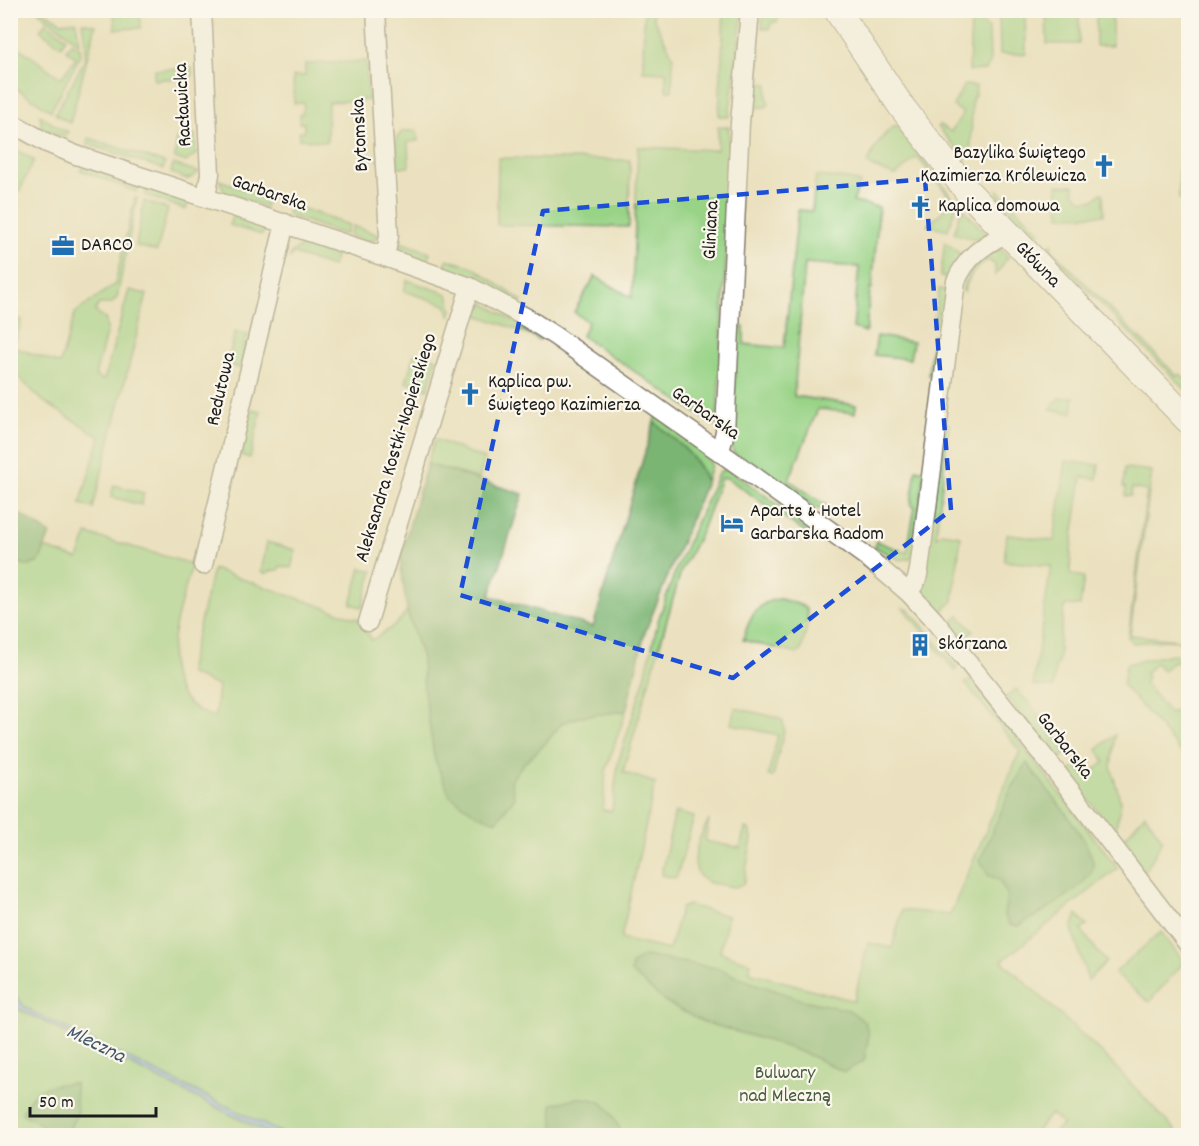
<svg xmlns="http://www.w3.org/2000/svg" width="1199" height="1146" font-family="Dekko,sans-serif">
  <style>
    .green { fill: #98d386; stroke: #5a7851; stroke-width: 1.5 }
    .forest { fill: #7ab573; stroke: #4b6848; stroke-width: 1.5 }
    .water { fill: #7aafe7; stroke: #4b6682; stroke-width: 1.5 }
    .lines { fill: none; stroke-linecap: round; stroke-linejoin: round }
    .street-casing { stroke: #847e6e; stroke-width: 21 }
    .secondary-casing { stroke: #847e6e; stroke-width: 28 }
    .street { stroke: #fff; stroke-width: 18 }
    .secondary { stroke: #fff; stroke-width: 26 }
    .marked { fill: none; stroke: #1d4ed8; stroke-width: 4.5; stroke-dasharray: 12 8; stroke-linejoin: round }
    .labels { text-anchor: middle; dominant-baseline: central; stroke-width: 4.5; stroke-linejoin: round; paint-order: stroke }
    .street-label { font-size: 20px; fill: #1c1c1c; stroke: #fbf7ec }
    .poi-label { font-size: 20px; fill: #1c1c1c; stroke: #fbf7ec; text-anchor: start }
    .park-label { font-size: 20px; fill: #475c41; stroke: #fbf7ec }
    .water-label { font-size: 21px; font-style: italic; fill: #42576d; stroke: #fbf7ec }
  </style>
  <rect width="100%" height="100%" fill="#fbf7ec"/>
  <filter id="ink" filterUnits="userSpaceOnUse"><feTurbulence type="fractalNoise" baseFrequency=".0167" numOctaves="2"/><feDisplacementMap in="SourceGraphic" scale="12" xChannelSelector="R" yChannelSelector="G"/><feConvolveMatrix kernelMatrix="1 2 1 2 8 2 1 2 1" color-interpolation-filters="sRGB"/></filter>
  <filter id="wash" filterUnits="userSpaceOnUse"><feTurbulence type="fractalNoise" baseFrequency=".008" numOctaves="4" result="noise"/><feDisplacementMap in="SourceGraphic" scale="24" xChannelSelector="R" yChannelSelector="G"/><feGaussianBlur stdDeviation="1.35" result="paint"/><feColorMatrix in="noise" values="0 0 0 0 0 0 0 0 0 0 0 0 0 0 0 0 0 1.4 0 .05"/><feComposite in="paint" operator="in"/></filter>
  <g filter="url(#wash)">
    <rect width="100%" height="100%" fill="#ebe1c0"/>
    <g class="green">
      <polygon points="38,11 44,11 61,22 76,21 79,43"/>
      <polygon points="114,11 140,11 141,28 115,29"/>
      <polygon points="644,11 653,11 653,17 673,56 672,91 666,91 666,72 643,71"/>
      <polygon points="724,11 743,11 729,117 719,116"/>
      <polygon points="763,11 780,11 777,22 772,22 769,29 762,28"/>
      <polygon points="999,11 1025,11 1026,54 1000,54"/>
      <polygon points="1046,11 1079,11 1079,44 1047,44"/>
      <rect x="1096" y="16" width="16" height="30"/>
      <polygon points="971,20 979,20 989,29 990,63 986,70 969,71"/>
      <polygon points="46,22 66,38 61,46 40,30"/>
      <polygon points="82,22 96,25 70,123 55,114 84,61 86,48"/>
      <polygon points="10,41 61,78 76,58 66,50 72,42 81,49 79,58 51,111 11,85"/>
      <polygon points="752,49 760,50 757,82 768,84 767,97 769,104 766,107 748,108"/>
      <polygon points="366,61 369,100 328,102 327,142 299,139 299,132 304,131 304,123 299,123 300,114 303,113 304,103 294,103 293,76 305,76 305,64"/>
      <polygon points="192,68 192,77 154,80 154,70"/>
      <polygon points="964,85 976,86 975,95 972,99 971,152 965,159 938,127 940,125 951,132 963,113 953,106"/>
      <polygon points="40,115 61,129 69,132 64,137 42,129"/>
      <path d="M896,125L957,203L948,230L928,225L953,201L917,157L895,176L867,164C874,148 882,134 896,125Z"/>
      <polygon points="718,127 729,127 729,206 717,420 714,425 582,336 588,322 574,312 595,276 632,298 638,147 717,150"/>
      <polygon points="403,131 417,131 418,141 408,142 409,167 398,167 396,138"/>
      <polygon points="195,134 196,154 186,162 175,158 177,138 182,135"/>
      <polygon points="89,138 165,163 163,169 87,144"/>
      <polygon points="10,146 34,160 20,190 14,194 11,192"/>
      <polygon points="498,158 630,160 629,227 497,225"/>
      <polygon points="173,164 199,172 189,179 181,178 181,176 171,173"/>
      <polygon points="87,166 138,182 137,192 80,170"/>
      <rect x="1179" y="167" width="9" height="32"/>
      <polygon points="816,176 850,179 860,183 853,202 879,207 872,289 870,289 866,332 853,328 859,267 805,263 794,396 856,405 855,413 818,409 789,480 828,507 818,509 741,460 733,452 731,444 737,327 744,327 744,344 784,348 798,210 812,211"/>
      <polygon points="219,180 268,197 265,207 225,193"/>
      <polygon points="1057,185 1074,185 1074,192 1082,200 1094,200 1101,193 1103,193 1104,215 1060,216"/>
      <polygon points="147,187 188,201 186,210 145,195"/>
      <polygon points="998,190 1040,232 1032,234 998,198"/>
      <polygon points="135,198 137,198 117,298 111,304 99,304 95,311 106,320 107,330 95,376 104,380 129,290 147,294 93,508 80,504 100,437 44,402 11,370 11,315 22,320 14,347 60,364 75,313 115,284"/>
      <polygon points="144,201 168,209 157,251 136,246"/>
      <polygon points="290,204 349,225 345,235 287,215"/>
      <path d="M962,207L986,234C976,243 965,236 954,233Z"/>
      <polygon points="233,215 265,226 262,235 229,225"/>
      <path d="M353,226L379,235C371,246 360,240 349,236Z"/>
      <polygon points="397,241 430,252 427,264 402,254"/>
      <polygon points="945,242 962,255 949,278 940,277"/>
      <polygon points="1052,243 1052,250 1177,376 1180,374 1188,382 1188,392 1046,248"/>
      <polygon points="304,244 336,255 332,267 293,254 289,260 291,253"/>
      <path d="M996,249L1003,251L1008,257L995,276V265L988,260C973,268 969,277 964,292L962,289L974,262Z"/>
      <polygon points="447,259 473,267 522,301 519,305 444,270"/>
      <polygon points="407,280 448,294 452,310 450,316 446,305 404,291"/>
      <polygon points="939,289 946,290 942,325 934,324"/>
      <polygon points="482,302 542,337 539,340 529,334 469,312 472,306"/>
      <polygon points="235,332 248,334 240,368 227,365"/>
      <polygon points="933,335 940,336 935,376 928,375"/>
      <polygon points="877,336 913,342 910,359 874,355"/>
      <polygon points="420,352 437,359 428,389 406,382 414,354"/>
      <polygon points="1074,397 1072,413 1050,409 1059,398"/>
      <polygon points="252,409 261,411 250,458 240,455"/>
      <path d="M657,416L707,453L711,465L706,482C699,456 673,439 654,422Z"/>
      <polygon points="943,423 949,424 936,537 942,533 961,536 953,601 939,614 923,595 923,591"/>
      <polygon points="435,439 484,459 479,479 427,464"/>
      <polygon points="1066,461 1099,465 1097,479 1082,477 1071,551 1070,574 1084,577 1080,606 1065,605 1058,649 1060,649 1058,664 1056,664 1053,688 1033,685 1051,566 1004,561 1007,534 1054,541"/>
      <path d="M727,468L814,531L812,537L727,478H721L702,530L681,571L623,772L655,783L621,939L669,950L681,908L689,905L728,916L720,952L751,963L749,972L854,1001L868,943L892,948L902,910L950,915L1020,751L965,683L972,680L1118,868L1002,961L1103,1054L1176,1131L1171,1136L1052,1135L1063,1124L1051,1114L1032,1136L286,1135L35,1013L25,1007L11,991V560L29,566L39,562L45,548L78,559L87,534L192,564C181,608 149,680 198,710C202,713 209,715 215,717L218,686L190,674L189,667L213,569L359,619L372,640C386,631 398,625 407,611L422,658L424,690L435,760L514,798L511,780L523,764L543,746L562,723L582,716L626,711L606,770L603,810L612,811L618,763L645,677L658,621L676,569L719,472Z"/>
      <polygon points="1125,468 1152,471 1130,635 1188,641 1188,642 1166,640 1133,643 1128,638 1147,491 1132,488 1131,496 1125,496 1126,488 1123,487"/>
      <polygon points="916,469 925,471 912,558 900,560 875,547 876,541 907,553 915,507 911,505"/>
      <polygon points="114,485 144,493 141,505 111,497"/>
      <polygon points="267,542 296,550 291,568 280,566 279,570 270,571 266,574 261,572"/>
      <polygon points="361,568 373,571 362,607 351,604"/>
      <path d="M780,599C787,601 798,603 804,607C813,614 803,641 801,651L797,654L743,640C748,621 757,600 780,599Z"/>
      <polygon points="903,608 909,610 957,667 955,671"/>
      <polygon points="959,616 973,631 961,640 948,625"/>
      <polygon points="1172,654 1188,657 1188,660 1181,667 1175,660 1163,671 1156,663 1145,673 1148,678 1144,682 1170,714 1173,711 1188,724 1188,760 1123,685 1126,664"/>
      <polygon points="1016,689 1031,705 1067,753 1058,760 1006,697"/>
      <polygon points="735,708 779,718 783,721 784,731 773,777 768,776 778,735 731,724"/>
      <polygon points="1115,735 1111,767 1121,803 1116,827 1111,830 1069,772 1077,766 1085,776 1105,762 1097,749"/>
      <polygon points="675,812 694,817 677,876 675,878 661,875"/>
      <polygon points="1145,814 1163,840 1147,868 1143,872 1120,843"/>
      <path d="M709,820L705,841L740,848L745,828L749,829L752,838L744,882C738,889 732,887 723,885C717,884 710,884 705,881C685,867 700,835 709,820Z"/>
      <polygon points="1077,914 1087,926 1081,930 1106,962 1088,980 1073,933 1073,926"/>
      <polygon points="1161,932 1184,962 1149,1002 1115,974 1115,972"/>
      <polygon points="10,1005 272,1135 11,1135"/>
    </g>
    <g class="forest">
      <path d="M654,422C673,438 699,457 706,482L645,632L626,711L582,716L562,723L543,746L523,764L511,780L514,798L497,821L478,815L450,796L435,760L424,690L422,658L407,611L401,567V554L427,464L523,494L490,596L593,627Z"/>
      <polygon points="11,508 50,534 39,562 28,566 11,560"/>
      <path d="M1027,763C1041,783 1096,845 1093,867C1090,886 1035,917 1018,926L1010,925L1004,915L1007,895L999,880L988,875L980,860L1009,793Z"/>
      <polygon points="643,956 718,968 742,979 803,1000 849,1010 865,1022 869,1035 864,1061 844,1072 811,1056 775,1043 703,1022 665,1002 631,972 632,964"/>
      <path d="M75,1083L77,1114L66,1135H54L42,1125L22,1113C34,1084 48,1085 75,1083Z"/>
      <path d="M577,1098C610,1098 609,1110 623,1135H554L552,1104Z"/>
    </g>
    <polygon class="water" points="10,991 25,1007 35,1013 286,1135 272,1135 11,1005"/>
  </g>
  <g filter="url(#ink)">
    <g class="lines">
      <g class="street-casing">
        <g id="street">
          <polyline points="202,10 210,174 206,197"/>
          <polyline points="376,10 389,236 385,257"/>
          <polyline points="10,122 47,143 76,155 385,257 470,287 527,318 555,336 768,486 868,558 909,593 934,620 1057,773 1188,944"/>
          <polyline points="720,451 725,432 740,123 750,10"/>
          <polyline points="203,565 285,223"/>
          <path d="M909,593L917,579L919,570L956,281C967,256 983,246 1006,233"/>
          <polyline points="368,622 470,287"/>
        </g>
      </g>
      <g class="secondary-casing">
        <polyline id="secondary" points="837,10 901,106 968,192 1188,420"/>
      </g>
      <use href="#street" class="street"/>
      <use href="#secondary" class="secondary"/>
    </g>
  </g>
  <path d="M0 0H1199V1146H0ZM925,179L951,510L733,678L460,595L543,211Z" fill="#ebe1c0" fill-opacity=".55" fill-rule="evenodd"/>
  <path class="marked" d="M925,179L951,510L733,678L460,595L543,211Z"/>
  <defs>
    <g id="church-bare" transform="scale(1.8)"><path d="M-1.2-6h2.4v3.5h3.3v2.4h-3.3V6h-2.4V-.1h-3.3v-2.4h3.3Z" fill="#1f6fb2" stroke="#fbf7ec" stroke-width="2.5" paint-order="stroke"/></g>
    <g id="office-bare" transform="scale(1.8)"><path d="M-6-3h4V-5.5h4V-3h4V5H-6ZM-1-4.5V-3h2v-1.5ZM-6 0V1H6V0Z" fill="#1f6fb2" stroke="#fbf7ec" stroke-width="2.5" paint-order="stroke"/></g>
    <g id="hotel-bare" transform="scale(1.8)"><path d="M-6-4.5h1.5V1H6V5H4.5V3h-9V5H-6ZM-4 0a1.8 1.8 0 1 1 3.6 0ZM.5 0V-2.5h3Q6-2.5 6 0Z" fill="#1f6fb2" stroke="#fbf7ec" stroke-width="2.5" paint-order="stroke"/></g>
    <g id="building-bare" transform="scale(1.8)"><path d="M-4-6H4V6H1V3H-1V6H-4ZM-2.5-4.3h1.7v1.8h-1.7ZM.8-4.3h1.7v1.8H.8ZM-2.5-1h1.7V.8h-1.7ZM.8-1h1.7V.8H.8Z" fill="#1f6fb2" stroke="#fbf7ec" stroke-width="2.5" paint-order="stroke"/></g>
  </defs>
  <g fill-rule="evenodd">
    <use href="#church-bare" x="1104" y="166"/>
    <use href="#church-bare" x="920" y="207"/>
    <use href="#office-bare" x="63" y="246"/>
    <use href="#church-bare" x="470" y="394"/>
    <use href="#hotel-bare" x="732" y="523"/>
    <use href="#building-bare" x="920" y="645"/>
  </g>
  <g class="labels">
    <g class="street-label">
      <text transform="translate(184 105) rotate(-93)">Racławicka</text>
      <text transform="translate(361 135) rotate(-93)">Bytomska</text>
      <text transform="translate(269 194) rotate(19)">Garbarska</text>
      <text transform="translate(712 230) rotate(-87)">Gliniana</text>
      <text transform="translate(1037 265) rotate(46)">Główna</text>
      <text transform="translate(222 389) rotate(-77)">Redutowa</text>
      <text transform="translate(705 414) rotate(35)">Garbarska</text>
      <text transform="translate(397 448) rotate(-73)">Aleksandra Kostki-Napierskiego</text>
      <text transform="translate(1064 746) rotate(52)">Garbarska</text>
    </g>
    <g class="poi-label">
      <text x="1086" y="154" text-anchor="end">Bazylika Świętego<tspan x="1086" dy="23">Kazimierza Królewicza</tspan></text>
      <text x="938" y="207">Kaplica domowa</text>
      <text x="81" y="246">DARCO</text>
      <text x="488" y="383">Kaplica pw.<tspan x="488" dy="23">Świętego Kazimierza</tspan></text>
      <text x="750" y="512">Aparts &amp; Hotel<tspan x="750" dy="23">Garbarska Radom</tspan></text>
      <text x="938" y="645">Skórzana</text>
    </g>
    <g class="park-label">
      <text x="785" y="1074">Bulwary<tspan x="785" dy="23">nad Mleczną</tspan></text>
    </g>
    <g class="water-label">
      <text transform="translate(95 1045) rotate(26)">Mleczna</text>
    </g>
  </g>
  <rect width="1199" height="1146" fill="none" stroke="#fbf7ec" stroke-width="36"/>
  <path d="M30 1107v9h126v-9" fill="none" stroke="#1c1c1c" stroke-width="3"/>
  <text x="39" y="1107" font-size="18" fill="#1c1c1c" stroke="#fbf7ec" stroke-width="4.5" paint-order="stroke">50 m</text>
</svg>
